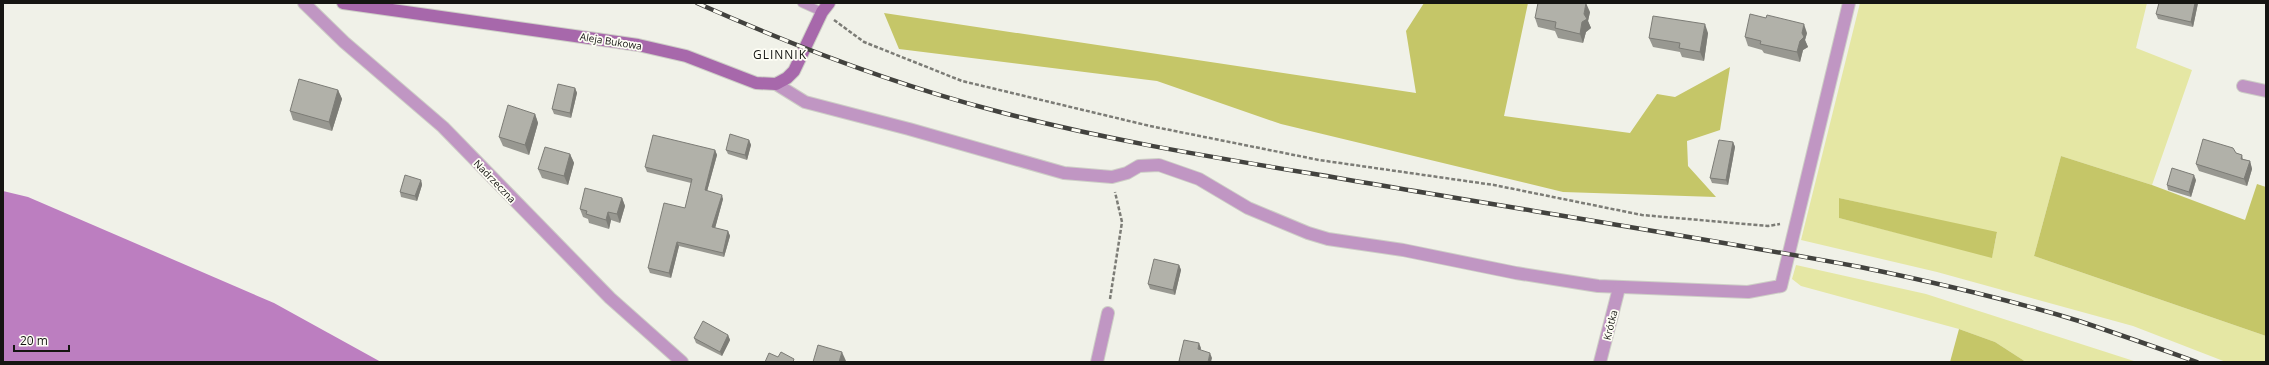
<svg xmlns="http://www.w3.org/2000/svg" width="2269" height="365" font-family="'Open Sans',sans-serif">
  <style>
    .green { fill: #e5e7a4; fill-rule: evenodd }
    .forest { fill: #c5c668 }
    .water { fill: #bc7ec0 }
    .lines { fill: none; stroke-linecap: round; stroke-linejoin: round }
    .lane-casing { stroke: #cdcec6; stroke-width: 10 }
    .street-casing { stroke: #cdcec6; stroke-width: 14 }
    .secondary-casing { stroke: #cdcec6; stroke-width: 14 }
    .path { stroke: #7c7c76; stroke-width: 2.5; stroke-dasharray: 4 2; stroke-linecap: butt }
    .lane { stroke: #c096c3; stroke-width: 8 }
    .street { stroke: #c096c3; stroke-width: 12 }
    .secondary { stroke: #a768ab; stroke-width: 12 }
    .rail-casing { stroke: #42423e; stroke-width: 4.5 }
    .rail { stroke: #fefef5; stroke-width: 3; stroke-dasharray: 9; stroke-linecap: butt }
    .wall { fill: #989891 }
    .shaded-wall { fill: #7c7c76 }
    .building { fill: #b1b1a9; stroke: #7c7c76 }
    .labels { text-anchor: middle; dominant-baseline: central; stroke-width: 3.5; stroke-linejoin: round; paint-order: stroke }
    .street-label { font-size: 10px; fill: #151512; stroke: #fefef5 }
    .quarter-label { font-size: 12px; letter-spacing: 1px; fill: #151512; stroke: #fefef5 }
  </style>
  <rect width="100%" height="100%" fill="#f0f1e8"/>
  <g class="green">
    <path d="M1860,3H2147L2136,48L2192,70L2152,185L2061,156L2034,256L2266,336V362H2226L2133,326L1937,272L1801,240ZM1839,198L1997,233L1992,257L1839,218Z"/>
    <polygon points="1796,265 1926,294 2137,362 2026,362 1995,342 1959,329 1801,286 1792,279"/>
  </g>
  <g class="forest">
    <polygon points="1424,3 1528,3 1504,116 1630,133 1657,94 1675,97 1730,67 1720,130 1687,141 1688,166 1716,197 1563,192 1281,124 1157,81 899,49 884,13 1416,93 1406,31"/>
    <polygon points="2061,156 2152,185 2245,220 2257,184 2266,187 2266,336 2034,256"/>
    <polygon points="1839,198 1997,232 1992,258 1839,218"/>
    <polygon points="1959,329 1995,342 2026,362 1950,362"/>
  </g>
  <polygon class="water" points="3,191 28,197 274,303 381,362 3,362"/>
  <g class="lines">
    <g class="lane-casing">
      <polyline id="lane" points="802,3 822,12"/>
    </g>
    <g class="street-casing">
      <g id="street">
        <polyline points="304,3 344,42 443,127 610,298 682,362"/>
        <polyline points="776,84 805,102 909,129 1064,173 1112,177 1127,173 1139,166 1159,165 1199,179 1248,208 1308,233 1328,239 1403,250 1516,273 1598,286 1748,292 1781,286 1849,3"/>
        <polyline points="2243,86 2266,91"/>
        <polyline points="1097,362 1108,313"/>
        <polyline points="1600,362 1619,288"/>
      </g>
    </g>
    <g class="secondary-casing">
      <polyline id="secondary" points="343,3 638,45 686,56 756,83 776,84 787,78 794,71 822,12 829,3"/>
    </g>
    <g class="path">
      <polyline points="834,20 864,42 962,81 1150,126 1319,160 1494,185 1642,215 1768,226 1780,224"/>
      <polyline points="1110,299 1122,222 1115,192"/>
    </g>
    <use href="#lane" class="lane"/>
    <use href="#street" class="street"/>
    <use href="#secondary" class="secondary"/>
    <g class="rail-casing">
      <path id="rail" d="M697,3C794,46 893,84 996,111C1109,141 1224,159 1338,178C1512,208 1686,235 1860,267C1933,282 2007,299 2079,321C2118,334 2158,348 2197,362"/>
    </g>
    <use href="#rail" class="rail"/>
  </g>
  <g class="wall">
    <polygon points="2198,3 2193,27 2158,19 2156,14"/>
    <polygon points="1590,12 1588,21 1591,28 1586,32 1583,43 1558,38 1555,31 1538,27 1535,18"/>
    <polygon points="1708,33 1704,61 1682,57 1680,52 1653,47 1649,38"/>
    <polygon points="1807,33 1805,40 1808,47 1803,50 1800,62 1764,53 1762,50 1748,46 1745,37"/>
    <polygon points="575,88 577,93 571,118 554,114 552,109"/>
    <polygon points="338,90 342,99 332,131 293,120 290,111"/>
    <polygon points="535,114 538,123 529,155 503,146 499,137"/>
    <polygon points="749,140 751,145 747,160 728,154 726,150"/>
    <polygon points="1733,142 1735,147 1728,185 1712,183 1710,178"/>
    <polygon points="715,150 717,155 707,191 723,199 715,228 728,231 730,236 724,257 679,246 671,278 650,273 648,268 685,208 691,183 647,172 645,167"/>
    <polygon points="2236,153 2242,155 2243,159 2250,161 2252,169 2247,186 2199,171 2196,164"/>
    <polygon points="570,154 574,163 568,185 542,178 538,169"/>
    <polygon points="421,180 422,185 417,201 401,197 400,192"/>
    <polygon points="2196,180 2191,197 2168,190 2167,185"/>
    <polygon points="622,198 625,206 620,223 611,220 609,229 589,223 588,219 583,217 580,209"/>
    <polygon points="1179,265 1181,270 1175,295 1150,289 1148,284"/>
    <polygon points="728,335 730,340 722,356 696,343 694,338"/>
  </g>
  <g class="shaded-wall">
    <polygon points="1586,3 1590,12 1588,21 1591,28 1586,32 1583,43 1580,34"/>
    <polygon points="2195,3 2198,3 2193,27 2191,22"/>
    <polygon points="1705,24 1708,33 1704,61 1700,52"/>
    <polygon points="1804,24 1807,33 1805,40 1808,47 1803,50 1800,62 1797,52"/>
    <polygon points="575,88 577,93 571,118 570,113"/>
    <polygon points="338,90 342,99 332,131 329,122"/>
    <polygon points="535,114 538,123 529,155 525,145"/>
    <polygon points="749,140 751,145 747,160 745,155"/>
    <polygon points="1733,142 1735,147 1728,185 1726,180"/>
    <polygon points="715,150 717,155 706,195 705,190"/>
    <polygon points="570,154 574,163 568,185 564,176"/>
    <polygon points="2250,161 2252,169 2247,186 2244,179"/>
    <polygon points="2194,175 2196,180 2191,197 2189,192"/>
    <polygon points="421,180 422,185 417,201 415,196"/>
    <polygon points="722,195 723,199 714,232 712,227"/>
    <polygon points="622,198 625,206 620,223 617,214"/>
    <polygon points="608,212 611,220 609,229 606,220"/>
    <polygon points="728,231 730,236 724,257 723,253"/>
    <polygon points="677,242 679,246 671,278 669,273"/>
    <polygon points="1179,265 1181,270 1175,295 1173,290"/>
    <polygon points="728,335 730,340 722,356 720,352"/>
    <polygon points="1199,343 1201,348 1200,354 1198,349"/>
    <polygon points="842,352 846,361 845,362 839,362"/>
    <polygon points="1210,353 1212,358 1211,362 1208,362"/>
  </g>
  <g class="building">
    <polygon points="1538,3 1586,3 1584,14 1587,19 1582,22 1580,34 1555,28 1556,22 1535,18"/>
    <polygon points="2159,3 2195,3 2191,22 2156,14"/>
    <polygon points="1750,14 1766,18 1767,15 1804,24 1802,33 1804,37 1800,41 1797,52 1760,44 1761,41 1745,37"/>
    <polygon points="1653,16 1705,24 1700,52 1679,48 1680,43 1649,38"/>
    <polygon points="299,79 338,90 329,122 290,111"/>
    <polygon points="558,84 575,88 570,113 552,109"/>
    <polygon points="508,105 535,114 525,145 499,137"/>
    <polygon points="730,134 749,140 745,155 726,150"/>
    <polygon points="653,135 715,150 705,190 722,195 712,227 728,231 723,253 677,242 669,273 648,268 664,203 685,208 692,179 645,167"/>
    <polygon points="2203,139 2233,148 2236,153 2242,155 2241,159 2250,161 2244,179 2196,164"/>
    <polygon points="1719,140 1733,142 1726,180 1710,178"/>
    <polygon points="545,147 570,154 564,176 538,169"/>
    <polygon points="2172,168 2194,175 2189,192 2167,185"/>
    <polygon points="405,175 421,180 415,196 400,192"/>
    <polygon points="585,188 622,198 617,214 608,212 606,220 586,214 587,211 580,209"/>
    <polygon points="1154,259 1179,265 1173,290 1148,284"/>
    <polygon points="703,321 728,335 720,352 694,338"/>
    <polygon points="1184,340 1199,343 1198,349 1210,353 1208,362 1183,362 1179,361"/>
    <polygon points="818,345 842,352 839,362 813,362"/>
    <polygon points="781,352 794,359 793,362 765,362 769,353 778,357"/>
  </g>
  <g class="labels">
    <g class="street-label">
      <text transform="translate(611 41) rotate(9)">Aleja Bukowa</text>
      <text transform="translate(495 181) rotate(46)">Nadrzeczna</text>
      <text transform="translate(1610 325) rotate(-76)">Krótka</text>
    </g>
    <g class="quarter-label">
      <text x="780" y="54">GLINNIK</text>
    </g>
  </g>
  <rect width="2269" height="365" fill="none" stroke="#151512" stroke-width="8"/>
  <path d="M14 345v6h55v-6" fill="none" stroke="#151512" stroke-width="2"/>
  <text x="20" y="345" font-size="12" fill="#151512" stroke="#fefef5" stroke-width="3" paint-order="stroke">20 m</text>
</svg>
